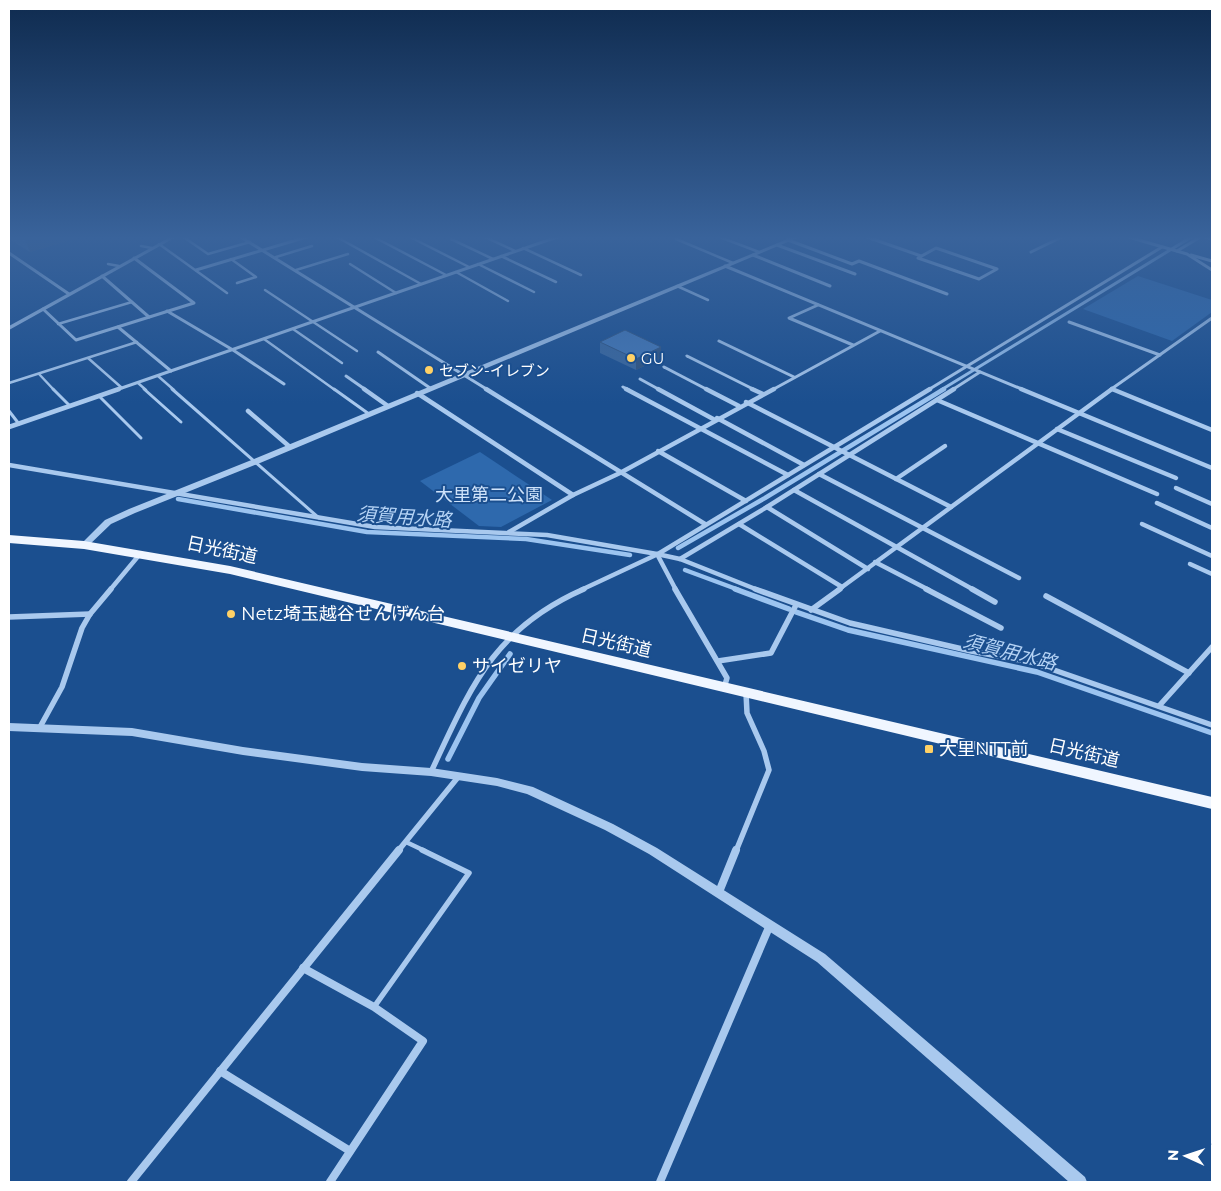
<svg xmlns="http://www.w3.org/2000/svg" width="1221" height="1191" font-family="Montserrat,'Noto Sans JP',sans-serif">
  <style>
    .green { fill: #2e69ad }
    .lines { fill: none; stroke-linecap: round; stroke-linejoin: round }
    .stream-far2 { stroke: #9cc4f0; stroke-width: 3 }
    .stream-far1 { stroke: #9cc4f0; stroke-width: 4.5 }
    .stream { stroke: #9cc4f0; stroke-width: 5.5 }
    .service-far3 { stroke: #a9c9ee; stroke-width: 2.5 }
    .service-far2 { stroke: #a9c9ee; stroke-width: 3 }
    .service-far1 { stroke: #a9c9ee; stroke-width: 4.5 }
    .service { stroke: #a9c9ee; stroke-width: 5.5 }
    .minor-far3 { stroke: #a9c9ee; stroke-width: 3 }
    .minor-far2 { stroke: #a9c9ee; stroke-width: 4.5 }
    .minor-far1 { stroke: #a9c9ee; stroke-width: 5.5 }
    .minor { stroke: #a9c9ee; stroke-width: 8 }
    .tertiary { fill: #a9c9ee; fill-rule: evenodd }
    .primary { fill: #f0f6ff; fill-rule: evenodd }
    .wall { fill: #3a679d }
    .shaded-wall { fill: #305480 }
    .building { fill: #4478b7; stroke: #305480 }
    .poi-dot { fill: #ffd166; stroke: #1b4f8f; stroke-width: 2 }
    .labels { text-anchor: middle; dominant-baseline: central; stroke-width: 4; stroke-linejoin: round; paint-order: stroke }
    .far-poi-label { font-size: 15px; fill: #fff; stroke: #1b4f8f; text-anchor: start }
    .park-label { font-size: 18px; fill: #cfe3fa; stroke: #1b4f8f }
    .street-label { font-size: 18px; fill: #fff; stroke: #1b4f8f }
    .poi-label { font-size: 18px; fill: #fff; stroke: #1b4f8f; text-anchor: start }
    .water-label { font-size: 19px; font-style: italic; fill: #b5d3f5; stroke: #1b4f8f }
  </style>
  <rect width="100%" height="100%" fill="#1b4f8f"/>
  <g class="green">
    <polygon points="1138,276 1212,300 1212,312 1172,341 1083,309"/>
    <polygon points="480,452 552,500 501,527 479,526 420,481"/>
  </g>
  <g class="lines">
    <polyline class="stream-far2" points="941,390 1193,236"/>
    <g class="stream-far1">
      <polyline points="178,499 367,532 526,539 630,555"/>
      <polyline points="678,548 765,498 944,389"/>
      <polyline points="685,570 739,590"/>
    </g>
    <g class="stream">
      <polyline points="735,589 789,609"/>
      <polyline points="796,612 848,630 1037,672 1212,733"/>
      <polyline points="448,759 479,698 510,654"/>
    </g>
    <g class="service-far3">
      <polyline points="182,236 208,254 250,242"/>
      <polyline points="335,236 421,284"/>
      <polyline points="372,236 446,275"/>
      <polyline points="408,236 469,267"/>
      <polyline points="483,236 515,251"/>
      <polyline points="717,236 759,252"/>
      <polyline points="451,239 493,259"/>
      <polyline points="676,239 733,263"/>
      <polyline points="159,244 227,293"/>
      <polyline points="141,246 152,248"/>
      <polyline points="523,248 581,275"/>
      <polyline points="501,256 556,282"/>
      <polyline points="276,257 312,246"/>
      <polyline points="231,259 256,277 237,283"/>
      <polyline points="108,264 119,266"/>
      <polyline points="350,264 396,293"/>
      <polyline points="478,264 534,292"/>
      <polyline points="296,270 348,254"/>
      <polyline points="456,272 508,301"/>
      <polyline points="677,286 708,300"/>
      <polyline points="265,290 357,351"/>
      <polyline points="58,324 132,302"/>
      <polyline points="293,329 342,363"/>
      <polyline points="264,339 335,390"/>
      <polyline points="88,358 122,388"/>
      <polyline points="39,374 54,390"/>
      <polyline points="158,376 174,390"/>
      <polyline points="9,383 137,342"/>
      <polyline points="138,383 146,390"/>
    </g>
    <g class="service-far2">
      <polyline points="53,389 70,406"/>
      <polyline points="144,389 181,422"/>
      <polyline points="172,389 319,518"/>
      <polyline points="334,389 369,414"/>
      <polyline points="99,396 141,438"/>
      <polyline points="9,411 19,424"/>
    </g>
    <polyline class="service-far1" points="406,842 425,851"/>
    <polyline class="service" points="374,1007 469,873 422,850"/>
    <g class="minor-far3">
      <polyline points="239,236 488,390"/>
      <polyline points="864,236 921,256"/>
      <polyline points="1125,236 1187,254 1212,270"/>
      <polyline points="1203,236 1212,239"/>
      <polyline points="788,240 852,264 859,261 947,294"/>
      <polyline points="777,245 855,274"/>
      <polygon points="936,248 997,269 979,279 918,258"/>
      <polyline points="1177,251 1202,236"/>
      <polyline points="1031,252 1064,236"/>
      <polyline points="9,253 69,294"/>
      <polyline points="753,255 830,286"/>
      <polyline points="1191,255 1212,261"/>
      <polyline points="725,266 1024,390"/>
      <polyline points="196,270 310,236"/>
      <polyline points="102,276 149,317"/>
      <polyline points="818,305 789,318 853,345"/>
      <polyline points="43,309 76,340 194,303 134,258"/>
      <polyline points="167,311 233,350 284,384"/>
      <polyline points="1069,322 1160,355"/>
      <polyline points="118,327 171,371"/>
      <polyline points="719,341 794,377"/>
      <polyline points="378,352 430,388"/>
      <polyline points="687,356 755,390"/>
      <polyline points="664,367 708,390"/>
      <polyline points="346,376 366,390"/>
      <polyline points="640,379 660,390"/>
      <polyline points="623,387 629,390"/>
      <polyline points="1112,389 1114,390"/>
      <polyline points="116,390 560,236"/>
      <polyline points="772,390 880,331"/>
      <polyline points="928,390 1162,247"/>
      <polyline points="952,390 980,372"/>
      <polyline points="1110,390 1212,318"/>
    </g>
    <g class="minor-far2">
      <polyline points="364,389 388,406"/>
      <polyline points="486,389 705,524"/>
      <polyline points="626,389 788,475"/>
      <polyline points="658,389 715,420"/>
      <polyline points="706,389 739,406"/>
      <polyline points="752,389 763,394"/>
      <polyline points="1021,389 1212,468"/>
      <polyline points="1112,389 1212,430"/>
      <polyline points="417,393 573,495"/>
      <polyline points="937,400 1157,494"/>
      <polyline points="746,402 951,507"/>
      <polyline points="248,411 290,447"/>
      <polyline points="717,418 804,465"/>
      <polyline points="9,427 119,389"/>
      <polyline points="1057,429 1176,478"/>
      <polyline points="658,451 746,501"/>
      <polyline points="9,465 375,527 547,535 657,554 676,590"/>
      <polyline points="819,474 1019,578"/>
      <polyline points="896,479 945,446"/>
      <polyline points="1176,488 1212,504"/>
      <polyline points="794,490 974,590"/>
      <polyline points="1157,503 1212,528"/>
      <polyline points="767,507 868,569"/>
      <polyline points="739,524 842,587"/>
      <polyline points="1142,524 1212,556"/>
      <polyline points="509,532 573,495 620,473 774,389"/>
      <polyline points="657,554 680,559 758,590"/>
      <polyline points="680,559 767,507 954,389"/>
      <polyline points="875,562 929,590"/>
      <polyline points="1190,564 1212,574"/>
      <polyline points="110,590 140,554"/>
      <polyline points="581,590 658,554 930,389"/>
      <polyline points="838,590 1112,389"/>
    </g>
    <g class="minor-far1">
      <polyline points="675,589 727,678 724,688"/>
      <polyline points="755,589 850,623 971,651 1031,662 1212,725"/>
      <polyline points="926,589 1001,628"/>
      <polyline points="972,589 995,602"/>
      <polyline points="1046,596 1189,673"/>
      <polyline points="811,610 840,589"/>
      <polyline points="9,617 90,614"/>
      <polyline points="718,661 771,653 796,605"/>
      <polyline points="1159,706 1212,647"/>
      <polyline points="40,727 62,687 82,628 90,614 111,589"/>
      <path d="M431,772C471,687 493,629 584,589"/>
      <polyline points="398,851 459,776"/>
      <polyline points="736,851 769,770 764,751 747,713 746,693"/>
    </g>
    <g class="minor">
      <polyline points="719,892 736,850"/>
      <polyline points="303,968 374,1007 423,1041 330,1182"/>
      <polyline points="220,1071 350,1151"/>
      <polyline points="131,1182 399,850"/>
      <polyline points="660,1182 770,925"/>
    </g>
    <g class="tertiary">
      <polygon points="172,236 178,236 9,330 9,326"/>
      <polygon points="795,236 802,236 260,463 135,513 111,524 87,547 81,547 80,545 105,520 129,509 254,459"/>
      <polygon points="9,723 132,728 243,747 362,763 431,768 497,778 533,787 613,824 657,848 825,954 1085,1177 1087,1182 1069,1182 817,962 649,854 605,830 527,794 497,786 431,776 362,771 243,755 132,736 9,731"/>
    </g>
    <polygon class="primary" points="9,535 84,541 230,566 1212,797 1212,809 230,574 84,549 9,543"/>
  </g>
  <g class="wall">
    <polygon points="9,236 84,236 30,252 9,239"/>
    <polygon points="600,342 661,347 661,358 636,370 600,353"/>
  </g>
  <g class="shaded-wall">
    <polygon points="35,236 84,236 30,252 25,239"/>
    <polygon points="661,347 661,358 636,370 636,359"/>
  </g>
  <g class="building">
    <polygon points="20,236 35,236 25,239"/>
    <polygon points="625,330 661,347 636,359 600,342"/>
  </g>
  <linearGradient id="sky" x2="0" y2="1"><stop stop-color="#0f2b4f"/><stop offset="0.59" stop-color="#39639b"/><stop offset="1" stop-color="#39639b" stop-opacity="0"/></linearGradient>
  <rect width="1221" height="403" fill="url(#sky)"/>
  <g class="poi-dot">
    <circle cx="631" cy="358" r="5"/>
    <circle cx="429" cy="370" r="5"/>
    <circle cx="231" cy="614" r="5"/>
    <circle cx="462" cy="666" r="5"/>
    <rect x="924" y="744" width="10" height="10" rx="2.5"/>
  </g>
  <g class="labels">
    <g class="far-poi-label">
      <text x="641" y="358">GU</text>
      <text x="439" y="370">セブン-イレブン</text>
    </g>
    <g class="park-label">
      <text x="489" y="495">大里第二公園</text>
    </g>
    <g class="street-label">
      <text transform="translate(222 550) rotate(12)">日光街道</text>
      <text transform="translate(616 643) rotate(13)">日光街道</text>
      <text transform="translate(1084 753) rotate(13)">日光街道</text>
    </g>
    <g class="poi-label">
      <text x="241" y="614">Netz埼玉越谷せんげん台</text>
      <text x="472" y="666">サイゼリヤ</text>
      <text x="939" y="749">大里NTT前</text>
    </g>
    <g class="water-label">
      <text transform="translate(404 517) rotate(4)">須賀用水路</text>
      <text transform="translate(1010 652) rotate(14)">須賀用水路</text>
    </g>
  </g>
  <rect width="1221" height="1191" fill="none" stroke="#ffffff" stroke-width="20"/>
  <g transform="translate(1186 1156) rotate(273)" stroke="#1b4f8f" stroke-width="4" paint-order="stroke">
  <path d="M0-4L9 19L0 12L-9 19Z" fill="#ffffff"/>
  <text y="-8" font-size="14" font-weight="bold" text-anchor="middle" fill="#ffffff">N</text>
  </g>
</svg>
